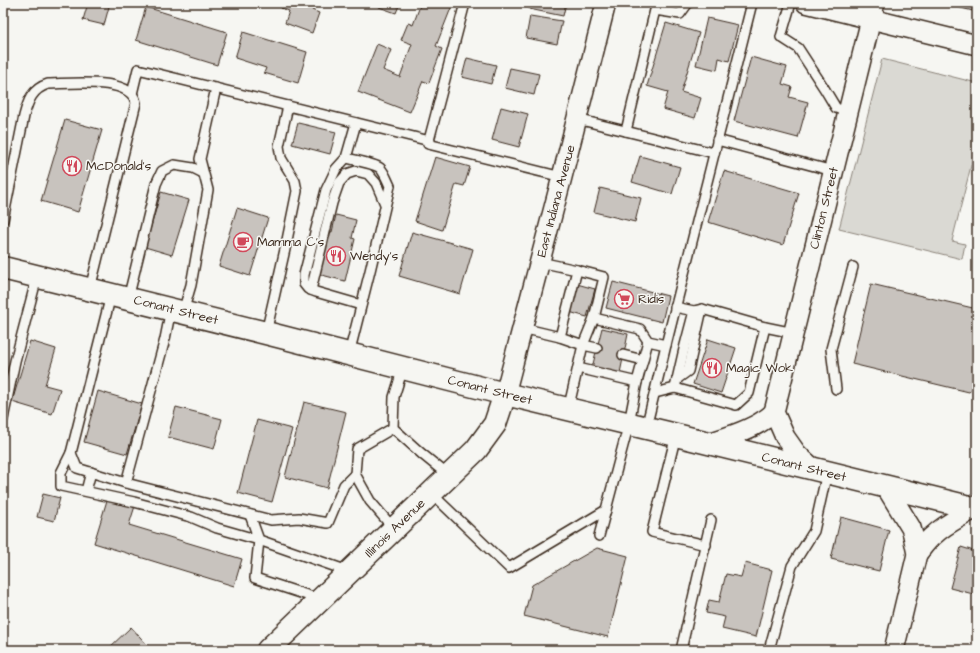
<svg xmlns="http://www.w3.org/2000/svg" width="980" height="653" font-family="'Architects Daughter',sans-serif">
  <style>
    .green { fill: #dad9d3; stroke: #8a8278 }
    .building { fill: #c8c3be; stroke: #3b2a1e }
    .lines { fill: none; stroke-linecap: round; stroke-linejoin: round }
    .service-casing { stroke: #3b2a1e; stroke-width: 12 }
    .minor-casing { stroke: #3b2a1e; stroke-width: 22 }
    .primary-casing { stroke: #3b2a1e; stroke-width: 25 }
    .service { stroke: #f6f6f2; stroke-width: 9 }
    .minor { stroke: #f6f6f2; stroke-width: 19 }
    .primary { stroke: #f6f6f2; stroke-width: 22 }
    .labels { text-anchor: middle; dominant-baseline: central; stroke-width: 3; stroke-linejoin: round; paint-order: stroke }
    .poi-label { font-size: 13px; fill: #3b2a1e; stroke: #f6f6f2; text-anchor: start }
    .street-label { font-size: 13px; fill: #3b2a1e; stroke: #f6f6f2 }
  </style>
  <rect width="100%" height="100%" fill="#f6f6f2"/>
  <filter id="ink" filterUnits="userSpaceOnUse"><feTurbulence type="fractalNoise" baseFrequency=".025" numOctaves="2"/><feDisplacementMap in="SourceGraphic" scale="8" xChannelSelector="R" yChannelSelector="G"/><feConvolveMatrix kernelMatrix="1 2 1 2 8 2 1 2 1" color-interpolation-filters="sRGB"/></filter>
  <g filter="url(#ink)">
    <polygon class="green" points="882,59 977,83 977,142 952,241 965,244 962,259 839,229"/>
    <g class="building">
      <polygon points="88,3 110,3 104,25 83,20"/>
      <polygon points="283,3 315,3 312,10 319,13 312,33 285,23 289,11 281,8"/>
      <polygon points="381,3 400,3 396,13 379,7"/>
      <polygon points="421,3 453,3 436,46 442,49 429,83 423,81 410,112 358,92 377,44 391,50 383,70 400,77 412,44 401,40 408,23 413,25"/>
      <polygon points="530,3 566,3 563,16 529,9"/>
      <polygon points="941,3 977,3 977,12"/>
      <polygon points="146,7 227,32 217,65 136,40"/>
      <polygon points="530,16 562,21 557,44 526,38"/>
      <polygon points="707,18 738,25 729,61 719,58 717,70 696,65"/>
      <polygon points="666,23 699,33 681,92 701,98 695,118 663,109 668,92 647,86"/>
      <polygon points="243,32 307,52 298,83 264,73 266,68 235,58"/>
      <polygon points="751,57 787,67 782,84 792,87 789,97 808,102 798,138 734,121"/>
      <polygon points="467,58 496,65 491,84 462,77"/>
      <polygon points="510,68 539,74 534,95 505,88"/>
      <polygon points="501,107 528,114 519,147 492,140"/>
      <polygon points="65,120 102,130 78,212 41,201"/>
      <polygon points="298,123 336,132 330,154 292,144"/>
      <polygon points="640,156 680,167 672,194 632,182"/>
      <polygon points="435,157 470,167 464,186 456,184 442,230 415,221"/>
      <polygon points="724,171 799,193 783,245 708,222"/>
      <polygon points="600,188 641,198 635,222 594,212"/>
      <polygon points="161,192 189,200 172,255 145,247"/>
      <polygon points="237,208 268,218 250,276 219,266"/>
      <polygon points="336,215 356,220 352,238 355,239 345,281 318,274 328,231 332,232"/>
      <polygon points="412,232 473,249 460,294 399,276"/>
      <polygon points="613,282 668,296 662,322 606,308"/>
      <polygon points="577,284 595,289 587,317 569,312"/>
      <polygon points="871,284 977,309 977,385 969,392 852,364"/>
      <polygon points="602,328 628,334 620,373 592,368"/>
      <polygon points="708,339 736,348 721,393 693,384"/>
      <polygon points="30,341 56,349 45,385 60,389 52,414 12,402"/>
      <polygon points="98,391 142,404 127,454 84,442"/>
      <polygon points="304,402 346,412 327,488 285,477"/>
      <polygon points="176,407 222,419 214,449 168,437"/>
      <polygon points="257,420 292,429 272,502 238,493"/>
      <polygon points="43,494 60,498 54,521 37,517"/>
      <polygon points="108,497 135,506 129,525 242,559 234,586 94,543"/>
      <polygon points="841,517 889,530 879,571 831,559"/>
      <polygon points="961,547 977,552 977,595 950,588"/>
      <polygon points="597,548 628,556 608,637 524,616 532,585"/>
      <polygon points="745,563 772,570 756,637 722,629 725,617 706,613 709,600 719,602 726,574 741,577"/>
      <polygon points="131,627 149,647 146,650 107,650"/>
      <polygon points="350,645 366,650 344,650"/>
    </g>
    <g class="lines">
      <g class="service-casing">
        <g id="service">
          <polyline points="465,3 428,144 562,177"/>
          <polyline points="791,3 781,37 798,48 824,88 836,108 848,112"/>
          <polyline points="132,94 138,69 430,141"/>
          <polyline points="577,119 714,153"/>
          <polyline points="356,123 346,158 336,169 326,190 304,275 304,284 308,289 316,292 361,305"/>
          <polyline points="626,131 655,10 680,14 688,3"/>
          <polyline points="717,140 833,171"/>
          <path d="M346,158C354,160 375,164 380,168C385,173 387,180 390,186L370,271L349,354"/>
          <path d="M3,220L24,116C28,101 32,89 48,84C68,84 132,76 136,103L90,289"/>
          <polyline points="577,270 604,277 594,318 583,345 597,348"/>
          <polyline points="311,290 332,203 339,183 347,174 356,171 368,174 376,183 385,204"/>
          <polyline points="111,295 71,453 77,468 126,483 165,339 171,309"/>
          <polyline points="128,299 156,184 162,171 174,165 193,168 203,173"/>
          <polyline points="675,307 694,311"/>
          <polyline points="183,312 191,285 208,190 200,159 216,88"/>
          <polyline points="594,318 640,329 648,341 666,345"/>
          <polyline points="522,328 560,337 577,270 540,262"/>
          <polyline points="266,333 286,245 297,191 295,181 281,158 279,146 288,106"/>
          <polyline points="560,337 583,345 568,410"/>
          <polyline points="623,355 643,360"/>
          <polyline points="403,368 394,397 393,428 422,454 449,476"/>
          <polyline points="578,368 637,382 629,423 599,536"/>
          <polyline points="677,379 688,371 702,309"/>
          <polyline points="637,382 648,341"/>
          <polyline points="675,388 684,349 694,311 702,309 765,327 794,333"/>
          <polyline points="836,389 831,349 853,267"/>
          <polyline points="655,393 675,388 736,405 749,393 765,327"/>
          <polyline points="3,419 15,361 37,277"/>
          <polyline points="393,428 357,449 355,474 370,501 394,529"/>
          <polyline points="646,428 666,345 752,3"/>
          <polyline points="676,435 652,532 706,545"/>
          <polyline points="71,453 61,473 61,486 134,502 191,517 217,528 259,540 255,578 319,599"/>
          <polyline points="126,483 271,520 299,518 328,523 344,485 355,474"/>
          <polyline points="86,491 91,472"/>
          <polyline points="431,493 509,568 606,510"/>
          <polyline points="250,515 259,540 348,571"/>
          <polyline points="681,650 711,520"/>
          <polyline points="769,650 792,566 814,531 827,472"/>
        </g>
      </g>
      <g class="minor-casing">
        <g id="minor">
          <polyline points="806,3 977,45"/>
          <polyline points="505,394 562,177 605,7 605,3"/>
          <path d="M708,443C725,438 750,430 764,420C768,418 771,415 774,412"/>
          <polyline points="815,470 797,454 785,437 774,412 875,3"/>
          <polyline points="886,487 911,528 913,535 917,554 894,650"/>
          <path d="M917,554C922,548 927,540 934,535C945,524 961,517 974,509"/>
        </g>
      </g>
      <g class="primary-casing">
        <g id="primary">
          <polyline points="3,268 266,333 505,394 676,435 977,509"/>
          <polyline points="268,650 476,450 495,424 505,394"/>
        </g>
      </g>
      <use href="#service" class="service"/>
      <use href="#minor" class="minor"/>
      <use href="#primary" class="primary"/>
    </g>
  </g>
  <defs>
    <g id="restaurant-ring" transform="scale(1)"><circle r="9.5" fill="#f6f6f2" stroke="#d1495b" stroke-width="1.5"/><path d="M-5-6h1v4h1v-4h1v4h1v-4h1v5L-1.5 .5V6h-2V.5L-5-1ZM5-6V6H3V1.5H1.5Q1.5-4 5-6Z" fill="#d1495b"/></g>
    <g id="cafe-ring" transform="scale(1)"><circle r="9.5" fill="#f6f6f2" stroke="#d1495b" stroke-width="1.5"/><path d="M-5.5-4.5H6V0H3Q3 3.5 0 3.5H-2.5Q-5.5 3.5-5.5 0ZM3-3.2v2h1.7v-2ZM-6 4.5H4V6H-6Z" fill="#d1495b"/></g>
    <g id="supermarket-ring" transform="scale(1)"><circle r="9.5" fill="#f6f6f2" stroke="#d1495b" stroke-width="1.5"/><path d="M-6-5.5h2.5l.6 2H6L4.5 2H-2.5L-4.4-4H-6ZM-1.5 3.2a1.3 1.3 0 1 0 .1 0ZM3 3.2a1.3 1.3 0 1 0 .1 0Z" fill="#d1495b"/></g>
  </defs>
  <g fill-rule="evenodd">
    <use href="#restaurant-ring" x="72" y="166"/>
    <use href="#cafe-ring" x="243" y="242"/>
    <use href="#restaurant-ring" x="336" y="256"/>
    <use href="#supermarket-ring" x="624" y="299"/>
    <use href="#restaurant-ring" x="712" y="368"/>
  </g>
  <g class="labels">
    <g class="poi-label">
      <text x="86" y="166">McDonald's</text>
      <text x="257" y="242">Mamma C's</text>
      <text x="350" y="256">Wendy's</text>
      <text x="638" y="299">Ridis</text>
      <text x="726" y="368">Magic Wok</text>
    </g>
    <g class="street-label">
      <text transform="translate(556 201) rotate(-75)">East Indiana Avenue</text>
      <text transform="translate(824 208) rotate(-76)">Clinton Street</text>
      <text transform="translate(176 310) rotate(14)">Conant Street</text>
      <text transform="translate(490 390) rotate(14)">Conant Street</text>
      <text transform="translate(804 467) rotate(14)">Conant Street</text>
      <text transform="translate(395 528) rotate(-44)">Illinois Avenue</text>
    </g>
  </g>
  <rect width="980" height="653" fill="none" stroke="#f6f6f2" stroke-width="16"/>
  <rect x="8" y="8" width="964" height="637" fill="none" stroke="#3b2a1e" stroke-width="1.5" filter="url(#ink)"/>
</svg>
